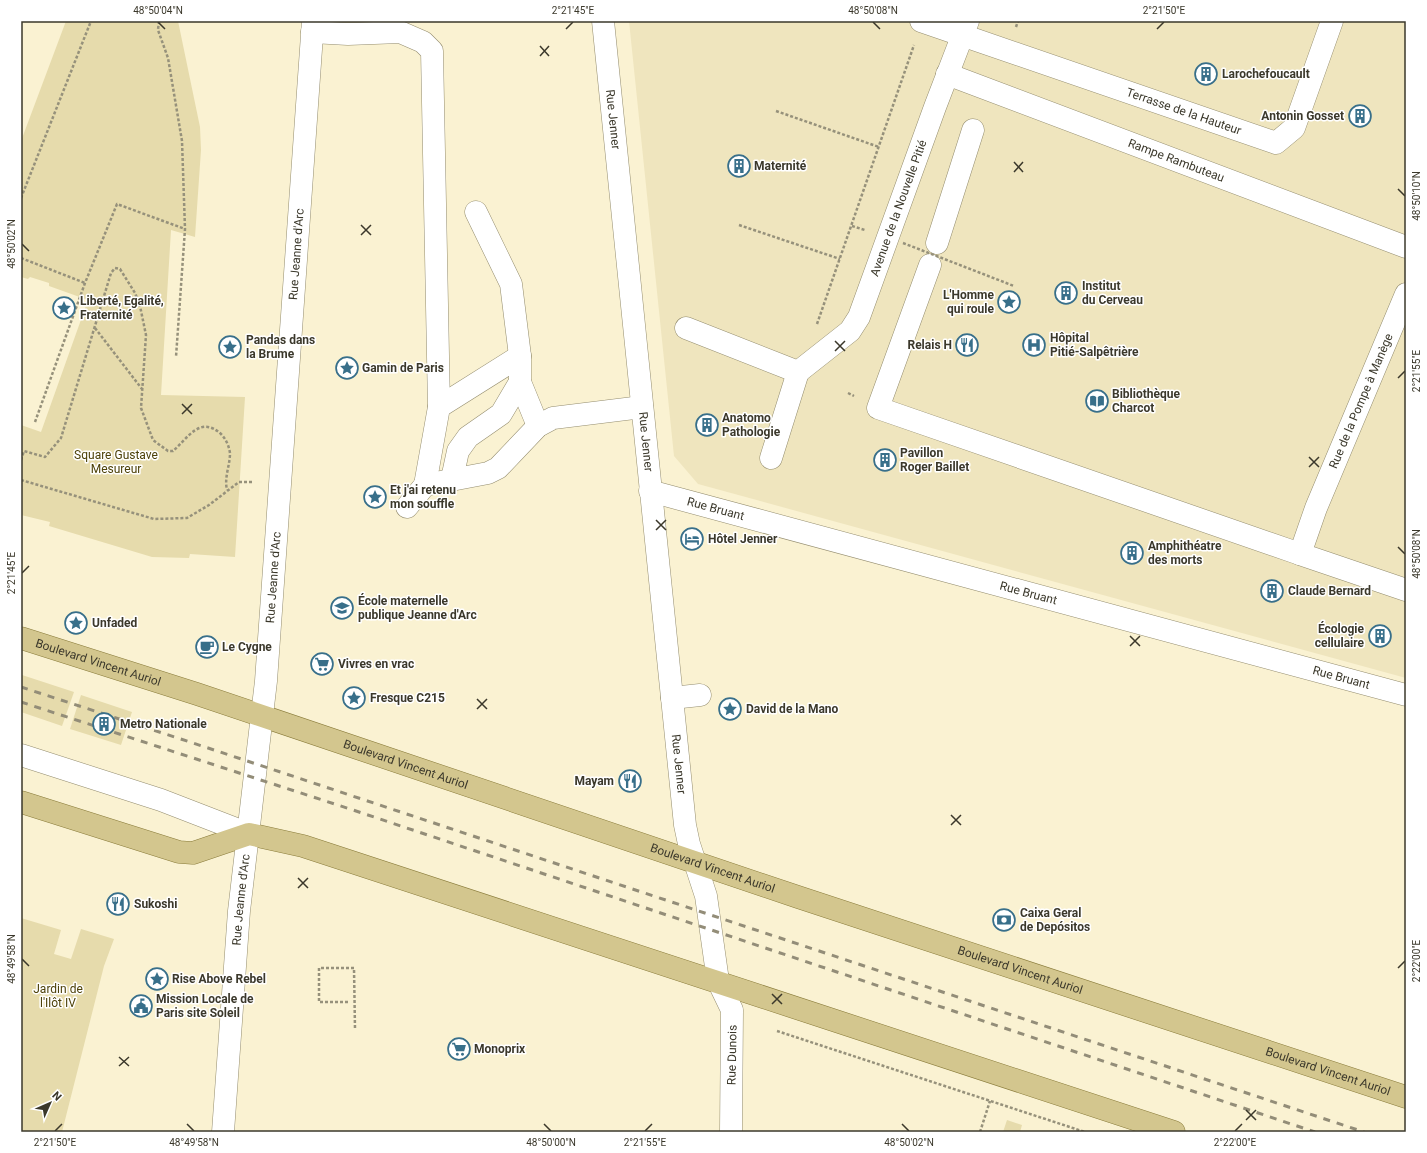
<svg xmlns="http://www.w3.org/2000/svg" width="1427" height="1153" font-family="Roboto,sans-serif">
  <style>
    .built { fill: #efe5be }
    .green { fill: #e6dbac }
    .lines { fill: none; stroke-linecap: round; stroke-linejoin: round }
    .minor-casing { stroke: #948d6f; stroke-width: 23 }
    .major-casing { stroke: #8a7c3b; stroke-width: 23 }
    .path { stroke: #96917b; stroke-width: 2.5; stroke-dasharray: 3 2; stroke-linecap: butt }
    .minor { stroke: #fff; stroke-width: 22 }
    .major { stroke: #d3c68e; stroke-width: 22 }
    .rail { stroke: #938d78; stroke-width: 3; stroke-dasharray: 7 7; stroke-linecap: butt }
    .path-bridge { stroke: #96917b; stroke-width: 2.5; stroke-dasharray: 3 2; stroke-linecap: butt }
    .ticks { fill: none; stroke: #3b382b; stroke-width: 1.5 }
    .labels { text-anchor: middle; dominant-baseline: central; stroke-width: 3; stroke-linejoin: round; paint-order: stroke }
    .poi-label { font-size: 12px; font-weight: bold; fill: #3b382b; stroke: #fff; text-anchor: start }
    .street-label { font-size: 12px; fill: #3b382b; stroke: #fff }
    .park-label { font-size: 12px; fill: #4d4108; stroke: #fff }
    .neatline { fill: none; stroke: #3b382b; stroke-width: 1.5 }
    .ticks-label { font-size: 10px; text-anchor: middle; fill: #3b382b }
  </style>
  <rect width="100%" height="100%" fill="#faf2d2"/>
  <polygon class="built" points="629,21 1406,21 1406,678 698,484 674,456"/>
  <g class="green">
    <polygon points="66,21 178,21 200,127 201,150 195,237 171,230 161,395 245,397 235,557 190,554 189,558 152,557 49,526 50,522 21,515 21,425 41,432 88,300 49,286 49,283 30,277 28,279 21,277 21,141"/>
    <polygon points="22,675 74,692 62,726 21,712"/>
    <polygon points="81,695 132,712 121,745 70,729"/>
    <polygon points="21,918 61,930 54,954 71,959 81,929 114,939 104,966 62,1132 21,1132"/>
    <polygon points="1007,1120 1022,1125 1020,1132 1003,1132"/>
  </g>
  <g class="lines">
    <g class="minor-casing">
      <g id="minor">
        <path id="s1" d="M603,21L685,825L689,844L706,896L718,981L732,1010L731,1132"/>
        <path id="s2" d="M921,21L1276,143L1294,128L1332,21"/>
        <polyline points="312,32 348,34 400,32 423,42 432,51 439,407"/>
        <path id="s3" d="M947,74L1406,247"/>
        <polyline points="476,212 511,284 520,356 520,382 538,426"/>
        <polyline points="937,243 973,130"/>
        <polyline points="930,265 878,408 1300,554"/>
        <polyline points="1406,294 1316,508 1300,554 1406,590"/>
        <path id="s4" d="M686,328L798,372L850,331L859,317L935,107L968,21"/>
        <polyline points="771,458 798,372"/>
        <polyline points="452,479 458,451 468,437 501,414 520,382"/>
        <polyline points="425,485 439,407 520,356"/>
        <path id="s5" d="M650,491L1406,695"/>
        <polyline points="407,507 425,485 488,473 498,468 538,426 553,418 642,407"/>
        <polyline points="672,698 700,695"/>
        <polyline points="21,755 161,800 249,834"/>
        <path id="s6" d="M223,1132L239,911L266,681L313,21"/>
      </g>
    </g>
    <g class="major-casing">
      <g id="major">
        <path id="s7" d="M21,638L197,694L798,897L1406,1097"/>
        <polyline points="21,802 179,852 193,853 249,834 303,846 1174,1132"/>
      </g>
    </g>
    <g class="path">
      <polyline points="159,21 158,30 168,58 182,141 185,229 176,357"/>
      <polyline points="1016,27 1018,21"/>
      <polyline points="776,111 879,147"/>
      <polyline points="21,198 91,21"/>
      <polyline points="739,225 840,259"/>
      <polyline points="852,226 865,230"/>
      <polyline points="21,258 85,283"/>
      <polyline points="817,324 914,45"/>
      <polyline points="95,328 142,389"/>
      <polyline points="848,393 854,396"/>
      <polyline points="35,422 85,283 117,204 185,229"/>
      <path d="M21,460L24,451L45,457L61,438L111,273L115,268L120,269L135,293L140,306L146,335L141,408L153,440L168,451H173C188,438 200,415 221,434C226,439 229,446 230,453C230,466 224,477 227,490"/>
      <polyline points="21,480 154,519 187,518 209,505 239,482 254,482"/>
      <polyline points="348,1002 319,1002 319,968 354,968 355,1029"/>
      <polyline points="777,1031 1085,1132"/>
      <polyline points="980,1132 990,1101"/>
    </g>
    <use href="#minor" class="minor"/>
    <use href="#major" class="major"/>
    <g class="rail">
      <polyline points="21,687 190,742 1364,1132"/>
      <polyline points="21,702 353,810 1315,1132"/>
    </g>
    <polyline class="path-bridge" points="903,243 1014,286"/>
  </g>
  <path class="ticks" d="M158,22L165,29M873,22L880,29M566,29L573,22M1157,29L1164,22M540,46L549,56M540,56L549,46M1014,162L1023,172M1014,172L1023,162M1398,189L1405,196M361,225L371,235M361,235L371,225M22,244L29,251M835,341L845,351M835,351L845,341M1398,378L1405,371M182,404L192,414M182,414L192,404M1309,457L1319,467M1309,467L1319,457M656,520L666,530M656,530L666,520M1398,547L1405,554M22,573L29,566M1130,636L1140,646M1130,646L1140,636M477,699L487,709M477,709L487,699M951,815L961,825M951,825L961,815M298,878L308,888M298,888L308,878M22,959L29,966M1398,968L1405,961M772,994L782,1004M772,1004L782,994M119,1057L129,1066M119,1066L129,1057M1246,1110L1256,1120M1246,1120L1256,1110M187,1124L194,1131M544,1124L551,1131M902,1124L909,1131M55,1131L62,1124M645,1131L652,1124M1235,1131L1242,1124"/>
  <defs>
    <g id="building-ring" transform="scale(1.15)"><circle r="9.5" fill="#fff" stroke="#386f8a" stroke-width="1.5"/><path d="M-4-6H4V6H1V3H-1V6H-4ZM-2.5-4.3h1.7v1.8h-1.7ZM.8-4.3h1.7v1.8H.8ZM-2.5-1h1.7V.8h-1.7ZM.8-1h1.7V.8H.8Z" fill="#386f8a"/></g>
    <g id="sight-ring" transform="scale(1.15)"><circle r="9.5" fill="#fff" stroke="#386f8a" stroke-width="1.5"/><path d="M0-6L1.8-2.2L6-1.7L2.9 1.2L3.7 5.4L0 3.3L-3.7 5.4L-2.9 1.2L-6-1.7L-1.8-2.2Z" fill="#386f8a"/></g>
    <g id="restaurant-ring" transform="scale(1.15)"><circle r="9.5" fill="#fff" stroke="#386f8a" stroke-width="1.5"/><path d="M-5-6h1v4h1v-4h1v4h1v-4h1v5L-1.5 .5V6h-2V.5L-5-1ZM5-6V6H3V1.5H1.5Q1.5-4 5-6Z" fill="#386f8a"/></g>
    <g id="hospital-ring" transform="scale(1.15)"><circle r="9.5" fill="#fff" stroke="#386f8a" stroke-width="1.5"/><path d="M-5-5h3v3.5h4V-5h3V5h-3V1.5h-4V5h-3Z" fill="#386f8a"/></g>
    <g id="library-ring" transform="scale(1.15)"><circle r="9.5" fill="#fff" stroke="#386f8a" stroke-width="1.5"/><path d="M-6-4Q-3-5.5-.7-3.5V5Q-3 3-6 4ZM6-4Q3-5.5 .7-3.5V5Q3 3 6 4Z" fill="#386f8a"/></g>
    <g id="hotel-ring" transform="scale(1.15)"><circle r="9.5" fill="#fff" stroke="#386f8a" stroke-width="1.5"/><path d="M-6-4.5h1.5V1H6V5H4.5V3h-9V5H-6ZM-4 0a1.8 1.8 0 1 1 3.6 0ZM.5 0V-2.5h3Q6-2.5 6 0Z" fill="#386f8a"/></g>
    <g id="school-ring" transform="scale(1.15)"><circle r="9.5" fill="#fff" stroke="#386f8a" stroke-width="1.5"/><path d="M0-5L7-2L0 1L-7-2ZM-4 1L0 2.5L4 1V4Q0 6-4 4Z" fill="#386f8a"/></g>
    <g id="cafe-ring" transform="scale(1.15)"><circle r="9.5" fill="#fff" stroke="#386f8a" stroke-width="1.5"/><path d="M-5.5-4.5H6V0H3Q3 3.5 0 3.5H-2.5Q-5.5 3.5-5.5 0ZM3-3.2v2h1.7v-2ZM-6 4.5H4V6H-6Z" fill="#386f8a"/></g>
    <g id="supermarket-ring" transform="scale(1.15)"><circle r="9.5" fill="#fff" stroke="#386f8a" stroke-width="1.5"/><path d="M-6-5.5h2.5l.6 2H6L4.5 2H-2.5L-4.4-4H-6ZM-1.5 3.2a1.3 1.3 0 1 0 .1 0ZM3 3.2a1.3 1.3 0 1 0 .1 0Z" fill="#386f8a"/></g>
    <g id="bank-ring" transform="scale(1.15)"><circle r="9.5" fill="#fff" stroke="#386f8a" stroke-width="1.5"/><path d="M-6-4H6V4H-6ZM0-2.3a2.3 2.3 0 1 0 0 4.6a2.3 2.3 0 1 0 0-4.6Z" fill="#386f8a"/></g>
    <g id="civic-ring" transform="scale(1.15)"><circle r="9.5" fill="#fff" stroke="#386f8a" stroke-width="1.5"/><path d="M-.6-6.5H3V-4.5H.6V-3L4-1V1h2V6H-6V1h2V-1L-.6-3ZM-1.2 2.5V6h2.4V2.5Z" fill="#386f8a"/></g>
  </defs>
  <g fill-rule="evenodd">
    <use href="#building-ring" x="1206" y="74"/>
    <use href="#building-ring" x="1360" y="116"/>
    <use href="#building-ring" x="739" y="166"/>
    <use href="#building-ring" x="1066" y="293"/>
    <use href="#sight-ring" x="1009" y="302"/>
    <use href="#sight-ring" x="64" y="308"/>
    <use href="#restaurant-ring" x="967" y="345"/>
    <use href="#hospital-ring" x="1034" y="345"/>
    <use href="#sight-ring" x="230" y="347"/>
    <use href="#sight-ring" x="347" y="368"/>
    <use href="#library-ring" x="1097" y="401"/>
    <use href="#building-ring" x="707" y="425"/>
    <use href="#building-ring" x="885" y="460"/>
    <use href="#sight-ring" x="375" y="497"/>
    <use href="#hotel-ring" x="692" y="539"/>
    <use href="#building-ring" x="1132" y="553"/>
    <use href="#building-ring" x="1272" y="591"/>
    <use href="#school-ring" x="342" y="608"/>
    <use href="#sight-ring" x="76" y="623"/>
    <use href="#building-ring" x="1380" y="636"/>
    <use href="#cafe-ring" x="207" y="647"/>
    <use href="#supermarket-ring" x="322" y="664"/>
    <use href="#sight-ring" x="354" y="698"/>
    <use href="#sight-ring" x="730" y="709"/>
    <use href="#building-ring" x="104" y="724"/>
    <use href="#restaurant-ring" x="630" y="781"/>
    <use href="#restaurant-ring" x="118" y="904"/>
    <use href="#bank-ring" x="1004" y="920"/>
    <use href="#sight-ring" x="157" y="979"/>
    <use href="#civic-ring" x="141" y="1006"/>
    <use href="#supermarket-ring" x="459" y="1049"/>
  </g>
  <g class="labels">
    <g class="poi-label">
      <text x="1222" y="74">Larochefoucault</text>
      <text x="1344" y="116" text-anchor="end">Antonin Gosset</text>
      <text x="754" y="166">Maternité</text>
      <text x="1082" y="286">Institut<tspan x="1082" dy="14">du Cerveau</tspan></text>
      <text x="994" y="295" text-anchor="end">L'Homme<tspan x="994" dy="14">qui roule</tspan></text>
      <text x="80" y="301">Liberté, Egalité,<tspan x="80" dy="14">Fraternité</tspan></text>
      <text x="1050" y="338">Hôpital<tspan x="1050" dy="14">Pitié-Salpêtrière</tspan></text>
      <text x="246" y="340">Pandas dans<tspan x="246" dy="14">la Brume</tspan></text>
      <text x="952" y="345" text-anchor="end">Relais H</text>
      <text x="362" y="368">Gamin de Paris</text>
      <text x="1112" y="394">Bibliothèque<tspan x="1112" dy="14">Charcot</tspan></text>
      <text x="722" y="418">Anatomo<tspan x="722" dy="14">Pathologie</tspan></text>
      <text x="900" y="453">Pavillon<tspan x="900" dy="14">Roger Baillet</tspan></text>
      <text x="390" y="490">Et j'ai retenu<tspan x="390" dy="14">mon souffle</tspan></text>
      <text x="708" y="539">Hôtel Jenner</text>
      <text x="1148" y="546">Amphithéatre<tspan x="1148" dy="14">des morts</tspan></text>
      <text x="1288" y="591">Claude Bernard</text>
      <text x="358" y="601">École maternelle<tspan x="358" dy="14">publique Jeanne d'Arc</tspan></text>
      <text x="92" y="623">Unfaded</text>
      <text x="1364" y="629" text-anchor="end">Écologie<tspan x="1364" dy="14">cellulaire</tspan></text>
      <text x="222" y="647">Le Cygne</text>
      <text x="338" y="664">Vivres en vrac</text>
      <text x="370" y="698">Fresque C215</text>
      <text x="746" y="709">David de la Mano</text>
      <text x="120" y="724">Metro Nationale</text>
      <text x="614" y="781" text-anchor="end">Mayam</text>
      <text x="134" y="904">Sukoshi</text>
      <text x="1020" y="913">Caixa Geral<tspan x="1020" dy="14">de Depósitos</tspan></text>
      <text x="172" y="979">Rise Above Rebel</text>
      <text x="156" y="999">Mission Locale de<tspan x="156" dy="14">Paris site Soleil</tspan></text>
      <text x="474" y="1049">Monoprix</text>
    </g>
    <g class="street-label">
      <text stroke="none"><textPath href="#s2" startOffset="278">Terrasse de la Hauteur</textPath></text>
      <text stroke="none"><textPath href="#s1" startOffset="99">Rue Jenner</textPath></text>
      <text stroke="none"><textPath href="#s3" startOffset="245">Rampe Rambuteau</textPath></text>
      <text stroke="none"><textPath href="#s4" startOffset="319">Avenue de la Nouvelle Pitié</textPath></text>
      <text stroke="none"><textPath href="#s6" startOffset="881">Rue Jeanne d'Arc</textPath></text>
      <text transform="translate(1361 401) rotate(-67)">Rue de la Pompe à Manège</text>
      <text stroke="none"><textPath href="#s1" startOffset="423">Rue Jenner</textPath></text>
      <text stroke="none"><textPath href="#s5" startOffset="68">Rue Bruant</textPath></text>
      <text stroke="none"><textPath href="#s6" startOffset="557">Rue Jeanne d'Arc</textPath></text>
      <text stroke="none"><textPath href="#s5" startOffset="392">Rue Bruant</textPath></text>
      <text stroke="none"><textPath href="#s7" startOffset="81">Boulevard Vincent Auriol</textPath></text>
      <text stroke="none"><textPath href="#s5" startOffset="716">Rue Bruant</textPath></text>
      <text stroke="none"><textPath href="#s1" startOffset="747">Rue Jenner</textPath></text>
      <text stroke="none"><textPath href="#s7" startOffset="405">Boulevard Vincent Auriol</textPath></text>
      <text stroke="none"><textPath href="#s7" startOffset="729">Boulevard Vincent Auriol</textPath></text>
      <text stroke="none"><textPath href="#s6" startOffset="233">Rue Jeanne d'Arc</textPath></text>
      <text stroke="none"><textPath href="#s7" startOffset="1053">Boulevard Vincent Auriol</textPath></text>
      <text transform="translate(732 1055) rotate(-89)">Rue Dunois</text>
      <text stroke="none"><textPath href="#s7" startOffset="1377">Boulevard Vincent Auriol</textPath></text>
    </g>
    <g class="park-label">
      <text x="116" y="455">Square Gustave<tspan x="116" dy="14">Mesureur</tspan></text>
      <text x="58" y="989">Jardin de<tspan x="58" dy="14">l'Ilôt IV</tspan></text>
    </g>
  </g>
  <rect width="1427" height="1153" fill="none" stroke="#ffffff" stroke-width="44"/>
  <g transform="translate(50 1103) rotate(45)" stroke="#ffffff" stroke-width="3" paint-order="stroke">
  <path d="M0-3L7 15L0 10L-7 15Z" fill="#3b382b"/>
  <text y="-6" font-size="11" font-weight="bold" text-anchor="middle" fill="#3b382b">N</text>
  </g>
  <rect x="22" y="22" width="1383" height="1109" class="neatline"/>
  <g class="ticks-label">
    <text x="158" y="14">48°50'04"N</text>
    <text x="573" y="14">2°21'45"E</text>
    <text x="873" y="14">48°50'08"N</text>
    <text x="1164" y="14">2°21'50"E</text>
    <text transform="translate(1416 196) rotate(-90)" y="4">48°50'10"N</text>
    <text transform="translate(11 244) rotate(-90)" y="4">48°50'02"N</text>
    <text transform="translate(1416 371) rotate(-90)" y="4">2°21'55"E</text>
    <text transform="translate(1416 554) rotate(-90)" y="4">48°50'08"N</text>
    <text transform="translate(11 573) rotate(-90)" y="4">2°21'45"E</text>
    <text transform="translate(11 959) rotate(-90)" y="4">48°49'58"N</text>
    <text transform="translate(1416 961) rotate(-90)" y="4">2°22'00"E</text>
    <text x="55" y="1146">2°21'50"E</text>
    <text x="194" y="1146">48°49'58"N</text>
    <text x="551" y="1146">48°50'00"N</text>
    <text x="645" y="1146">2°21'55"E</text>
    <text x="909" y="1146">48°50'02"N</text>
    <text x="1235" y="1146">2°22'00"E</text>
  </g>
</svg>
